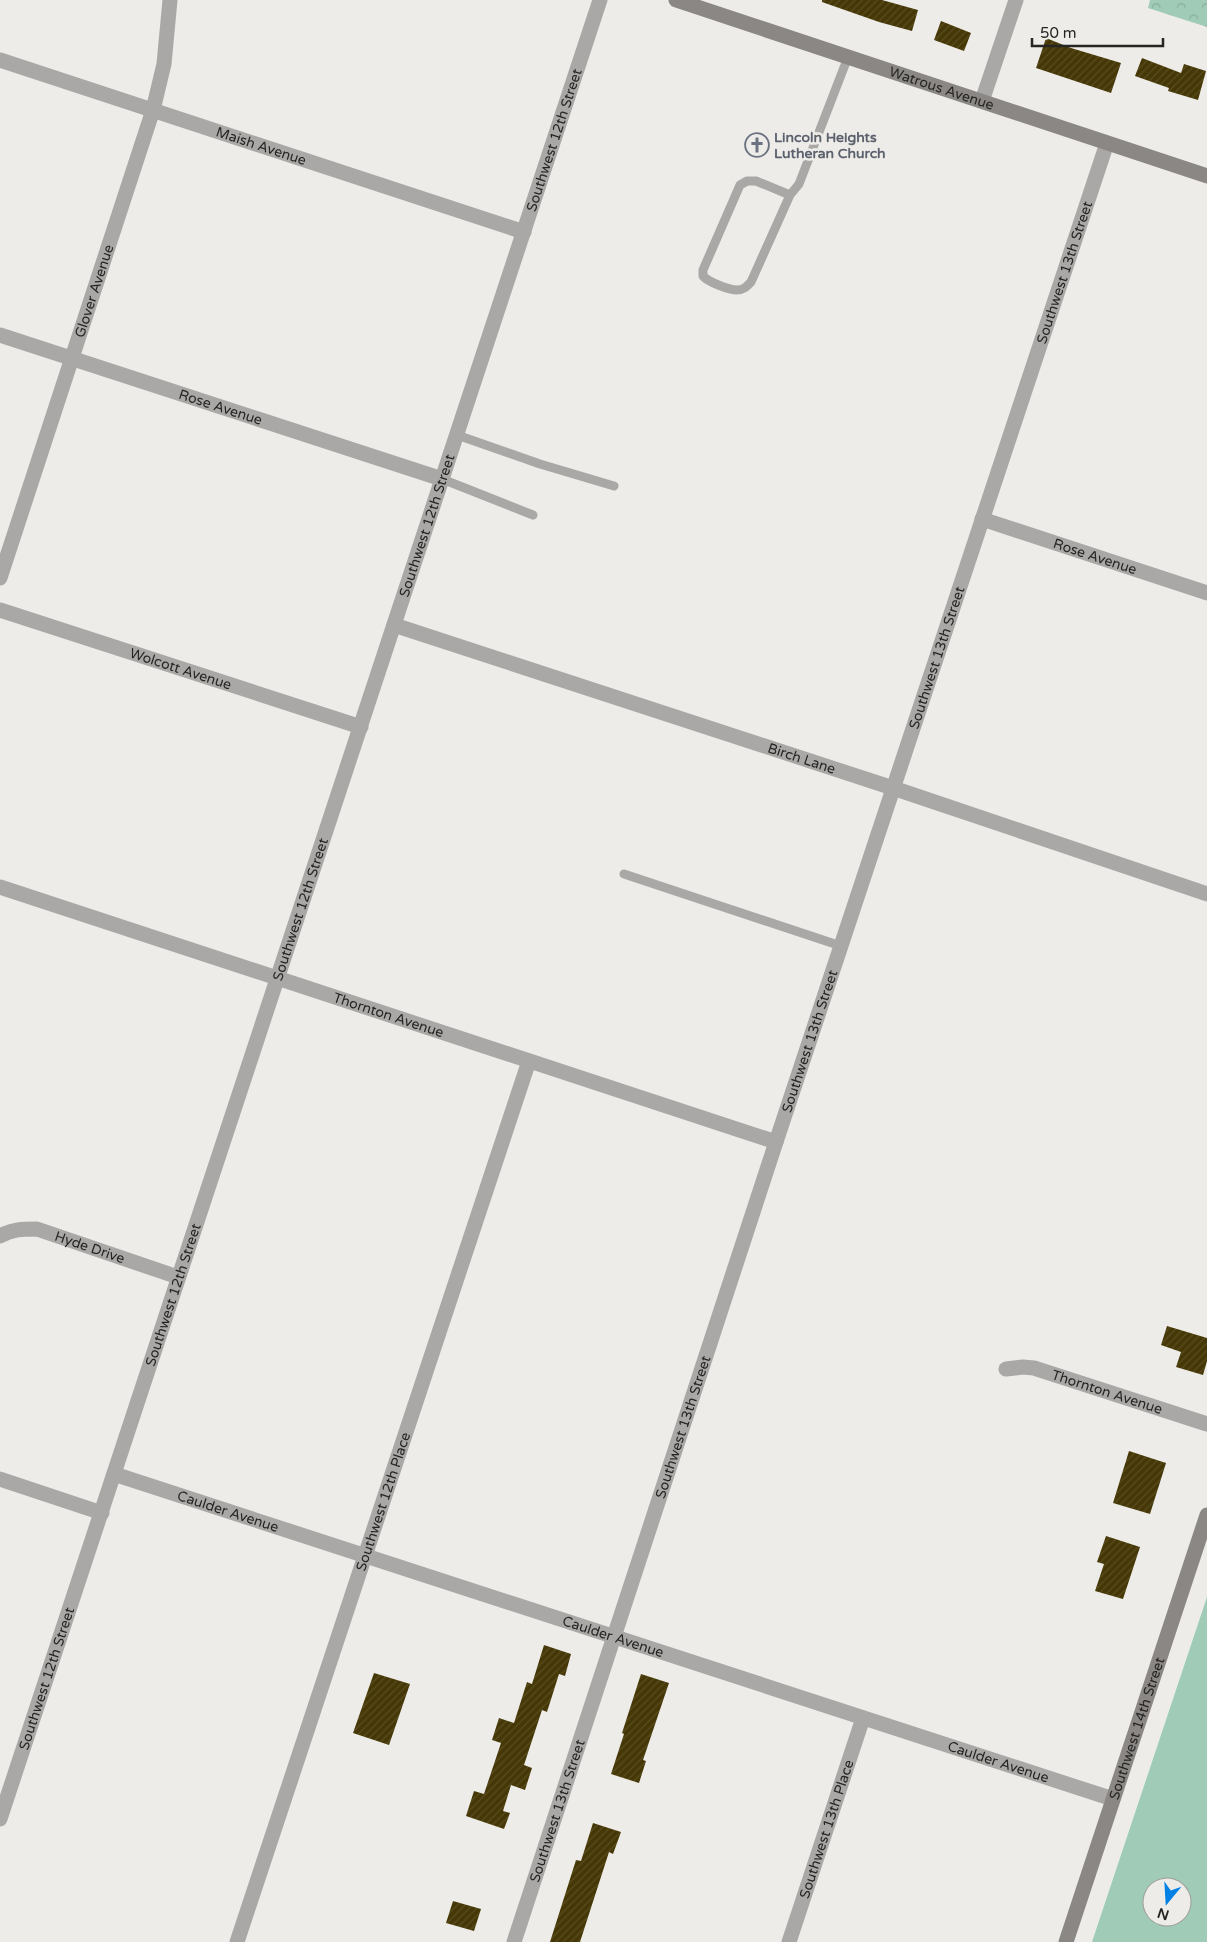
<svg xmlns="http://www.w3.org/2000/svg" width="1207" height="1942" font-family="'Varela Round',sans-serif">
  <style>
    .green { fill: #a0cbb6; fill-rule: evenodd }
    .park { fill: url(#park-crowns) }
    .building { fill: url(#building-hatch) }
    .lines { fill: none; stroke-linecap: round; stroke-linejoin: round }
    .lane { stroke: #aaa8a7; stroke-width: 9 }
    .street { stroke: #aaa8a7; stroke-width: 15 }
    .secondary { stroke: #8a8785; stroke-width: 15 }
    .labels { text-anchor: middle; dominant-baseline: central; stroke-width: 5; stroke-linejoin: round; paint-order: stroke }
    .street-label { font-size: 14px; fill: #252523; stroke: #eeece8 }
    .worship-label { font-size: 14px; font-weight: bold; fill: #5b616d; stroke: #eeece8; text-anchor: start }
  </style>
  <defs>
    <pattern id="park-crowns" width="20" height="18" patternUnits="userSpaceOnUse" patternTransform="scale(1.25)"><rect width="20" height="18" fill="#a0cbb6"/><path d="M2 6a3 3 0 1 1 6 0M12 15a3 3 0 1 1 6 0" fill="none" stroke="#8aae9c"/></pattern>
    <pattern id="building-hatch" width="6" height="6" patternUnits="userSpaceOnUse" patternTransform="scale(1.25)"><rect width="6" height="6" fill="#463806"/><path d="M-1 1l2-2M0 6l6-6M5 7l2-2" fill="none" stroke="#584c21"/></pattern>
  </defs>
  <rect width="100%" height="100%" fill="#eeece8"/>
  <path class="green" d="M1207,1597V1942H1092ZM1152,1887H1182V1917H1152Z"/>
  <polygon class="park" points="1150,0 1207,0 1207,27 1148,8"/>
  <g class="building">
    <polygon points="822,0 882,0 918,10 912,31 879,22 822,2"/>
    <polygon points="941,21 971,33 964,51 934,40"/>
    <polygon points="1046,38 1071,48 1121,63 1111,93 1036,68"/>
    <polygon points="1142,58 1181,73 1184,64 1206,71 1198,100 1168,91 1169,88 1135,76"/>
    <polygon points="1167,1326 1207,1338 1207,1361 1203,1375 1176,1367 1181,1352 1161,1345"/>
    <polygon points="1129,1451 1166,1463 1150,1514 1113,1503"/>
    <polygon points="1106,1536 1140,1547 1123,1599 1095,1591 1104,1564 1097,1562"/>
    <polygon points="544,1645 571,1654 565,1676 559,1674 547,1712 542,1710 524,1765 532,1768 525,1790 511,1785 503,1811 510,1813 504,1829 466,1816 474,1791 484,1794 501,1743 492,1740 499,1718 514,1723 527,1682 532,1684"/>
    <polygon points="374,1673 410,1684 389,1745 353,1733"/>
    <polygon points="641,1674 669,1683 643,1760 646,1761 639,1783 611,1774 624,1734 622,1733"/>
    <polygon points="593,1823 621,1832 613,1854 609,1852 580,1942 550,1942 576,1860 581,1861"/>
    <polygon points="453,1901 481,1909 474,1931 446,1923"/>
  </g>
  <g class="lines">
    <g class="lane">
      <path d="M790,195L756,181H747L740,185L703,270V276C708,282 729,290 737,290C744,290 747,286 751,282L790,195L799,184L848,57"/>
      <polyline points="457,435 540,464 614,486"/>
      <polyline points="442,479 533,515"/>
      <polyline points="624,874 841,946"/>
    </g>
    <g class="street">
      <path id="s1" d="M0,60L524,232"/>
      <polyline points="982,101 1016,0"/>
      <path id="s2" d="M0,335L442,479"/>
      <path id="s3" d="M982,519L1207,593"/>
      <path id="s4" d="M0,578L153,110L164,64L170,0"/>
      <path id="s5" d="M0,610L361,727"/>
      <path id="s6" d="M394,625L893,788L1207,894"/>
      <path id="s7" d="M0,887L776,1142"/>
      <path id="s8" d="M0,1236C12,1229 23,1229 37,1229L178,1277"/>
      <path id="s9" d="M1006,1369L1023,1367L1034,1368L1207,1424"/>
      <path id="s10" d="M114,1474L1113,1799"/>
      <polyline points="0,1479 102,1513"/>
      <path id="s11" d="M0,1819L600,0"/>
      <path id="s12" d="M237,1942L529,1061"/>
      <path id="s13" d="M514,1942L776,1142L1107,143"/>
      <path id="s14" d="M789,1942L863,1718"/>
    </g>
    <g class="secondary">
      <path id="s15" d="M676,0L1207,176"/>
      <path id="s16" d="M1066,1942L1207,1515"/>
    </g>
  </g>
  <defs>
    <g id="church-ring" transform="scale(1.25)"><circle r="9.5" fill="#eeece8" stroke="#6b7280" stroke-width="1.5"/><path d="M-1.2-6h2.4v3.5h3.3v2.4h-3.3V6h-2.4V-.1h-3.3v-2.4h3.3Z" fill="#6b7280"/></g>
  </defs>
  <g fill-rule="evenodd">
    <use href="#church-ring" x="757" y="145"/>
  </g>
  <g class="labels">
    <g class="street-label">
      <text stroke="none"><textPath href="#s15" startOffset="280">Watrous Avenue</textPath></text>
      <text stroke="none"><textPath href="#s11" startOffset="1768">Southwest 12th Street</textPath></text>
      <text stroke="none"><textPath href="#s1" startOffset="275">Maish Avenue</textPath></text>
      <text stroke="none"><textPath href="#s13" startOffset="1758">Southwest 13th Street</textPath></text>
      <text stroke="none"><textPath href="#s4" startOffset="302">Glover Avenue</textPath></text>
      <text stroke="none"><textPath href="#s2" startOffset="232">Rose Avenue</textPath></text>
      <text stroke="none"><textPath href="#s11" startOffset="1362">Southwest 12th Street</textPath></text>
      <text stroke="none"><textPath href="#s3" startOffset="119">Rose Avenue</textPath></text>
      <text stroke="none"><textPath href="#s13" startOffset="1352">Southwest 13th Street</textPath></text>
      <text stroke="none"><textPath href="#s5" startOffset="190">Wolcott Avenue</textPath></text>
      <text stroke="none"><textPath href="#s6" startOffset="429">Birch Lane</textPath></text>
      <text stroke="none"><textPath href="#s11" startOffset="958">Southwest 12th Street</textPath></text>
      <text stroke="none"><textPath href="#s7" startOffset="409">Thornton Avenue</textPath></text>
      <text stroke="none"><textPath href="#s13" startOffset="948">Southwest 13th Street</textPath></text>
      <text stroke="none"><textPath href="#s8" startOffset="94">Hyde Drive</textPath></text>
      <text stroke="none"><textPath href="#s11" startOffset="552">Southwest 12th Street</textPath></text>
      <text stroke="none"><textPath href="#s9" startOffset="105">Thornton Avenue</textPath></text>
      <text stroke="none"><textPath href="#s13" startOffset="542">Southwest 13th Street</textPath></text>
      <text stroke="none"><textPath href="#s12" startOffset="464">Southwest 12th Place</textPath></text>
      <text stroke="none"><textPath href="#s10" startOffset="120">Caulder Avenue</textPath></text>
      <text stroke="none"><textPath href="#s10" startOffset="525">Caulder Avenue</textPath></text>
      <text stroke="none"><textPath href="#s11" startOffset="148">Southwest 12th Street</textPath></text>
      <text stroke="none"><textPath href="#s16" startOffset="225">Southwest 14th Street</textPath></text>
      <text stroke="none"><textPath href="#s10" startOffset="930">Caulder Avenue</textPath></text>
      <text stroke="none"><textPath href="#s13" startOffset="138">Southwest 13th Street</textPath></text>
      <text stroke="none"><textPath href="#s14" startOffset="119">Southwest 13th Place</textPath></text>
    </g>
    <g class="worship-label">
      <text x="774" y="137">Lincoln Heights<tspan x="774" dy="16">Lutheran Church</tspan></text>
    </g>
  </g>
  <g transform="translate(1167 1902) rotate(198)"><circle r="24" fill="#eeece8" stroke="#9e9c99"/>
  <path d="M0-4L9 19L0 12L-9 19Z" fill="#0180e6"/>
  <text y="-8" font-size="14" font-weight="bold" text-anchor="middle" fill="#252523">N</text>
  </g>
  <path d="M1032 38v8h131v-8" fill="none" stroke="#252523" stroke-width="2.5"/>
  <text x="1040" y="38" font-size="15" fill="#252523" stroke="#eeece8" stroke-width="4" paint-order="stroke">50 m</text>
</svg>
